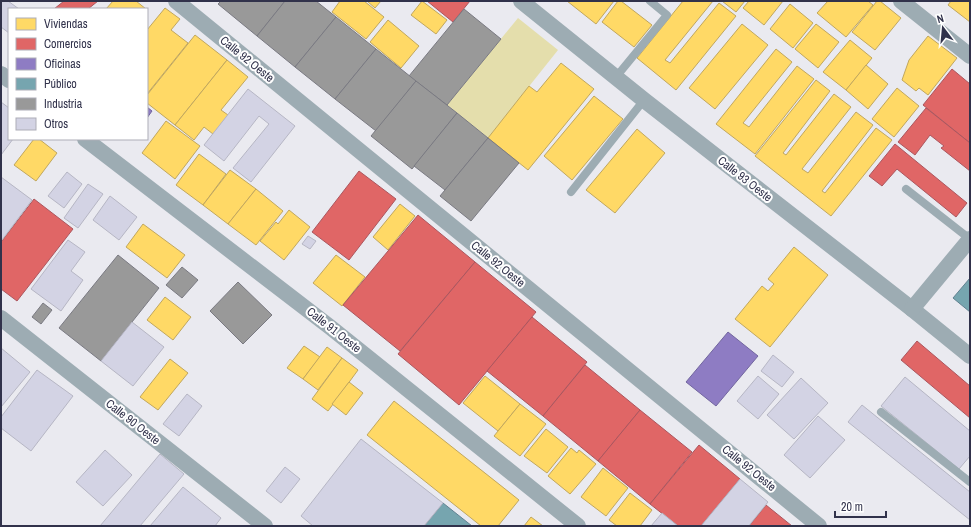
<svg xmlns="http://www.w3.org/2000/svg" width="971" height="527" font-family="'Archivo Narrow',sans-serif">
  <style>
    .green { fill: #e4deac }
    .homes { fill: #ffd966; stroke: #c1a75e }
    .shops { fill: #e06666; stroke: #ac565e }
    .offices { fill: #8e7cc3; stroke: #72669f }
    .public { fill: #76a5af; stroke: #618291 }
    .industry { fill: #999; stroke: #7a7a82 }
    .building { fill: #d3d3e4; stroke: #b6b6c4 }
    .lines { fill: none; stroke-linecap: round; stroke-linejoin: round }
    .service { stroke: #9dacb3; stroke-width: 8 }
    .minor { stroke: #9dacb3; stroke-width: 16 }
    .labels { text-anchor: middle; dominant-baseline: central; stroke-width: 4; stroke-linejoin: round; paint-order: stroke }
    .street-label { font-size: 12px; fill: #31324b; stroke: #fff }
  </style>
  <rect width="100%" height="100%" fill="#eaeaf0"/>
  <polygon class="green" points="518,18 558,50 488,138 447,105"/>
  <g class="homes">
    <polygon points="113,1 136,1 146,9 106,9"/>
    <polygon points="340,1 364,1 384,17 366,39 332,12"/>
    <polygon points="367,1 381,1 375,8"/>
    <polygon points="422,1 447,20 436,34 411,15"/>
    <polygon points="567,1 614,1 596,24"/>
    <polygon points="618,1 621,1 652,25 634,47 602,22"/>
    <polygon points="683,1 713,1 665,60 670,63 719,3 736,16 676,90 637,58"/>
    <polygon points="722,1 745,1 736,12"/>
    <polygon points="749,1 783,1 764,25 743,8"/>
    <polygon points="828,1 868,1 873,5 846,37 817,13"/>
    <polygon points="877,1 880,1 901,18 875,50 852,32"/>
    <polygon points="951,1 970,1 970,22 948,5"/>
    <polygon points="790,4 813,23 793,48 770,29"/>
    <polygon points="165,8 180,19 171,30 188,43 147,94 147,30"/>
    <polygon points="388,20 419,46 401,68 370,42"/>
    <polygon points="742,24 768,45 715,109 689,88"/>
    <polygon points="816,24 839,42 818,68 795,49"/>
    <polygon points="195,35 227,60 175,125 147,103 147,95"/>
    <polygon points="928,36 957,58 928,95 919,88 916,91 902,80 909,60"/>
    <polygon points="850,40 872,58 846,90 823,72"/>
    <polygon points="776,49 792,62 743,123 749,127 797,66 814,79 755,154 716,124"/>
    <polygon points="227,60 248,77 221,110 228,115 213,134 204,127 194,140 175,125"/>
    <polygon points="561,63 594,89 528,170 488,138 529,86 537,92"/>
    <polygon points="866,65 888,84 868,109 846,90"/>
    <polygon points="816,80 830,91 783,153 786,155 834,94 851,107 802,169 808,173 856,112 873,125 822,191 825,193 876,128 892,140 831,216 755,156"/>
    <polygon points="897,88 919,106 894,137 872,119"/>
    <polygon points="594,96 623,119 572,180 544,156"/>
    <polygon points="166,121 200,146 175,179 142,153"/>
    <polygon points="637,129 665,153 615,213 586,190"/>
    <polygon points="34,139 39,139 57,153 36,181 14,165"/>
    <polygon points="199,154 226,174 203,205 176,185"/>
    <polygon points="230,170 256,189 228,224 203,205"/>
    <polygon points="256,189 283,211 256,245 228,224"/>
    <polygon points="400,204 415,216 388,250 373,237"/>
    <polygon points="289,210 310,227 284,260 260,241 276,222 278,224"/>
    <polygon points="143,224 185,255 167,278 126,247"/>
    <polygon points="794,247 828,275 770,347 735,319 762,286 768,291 774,284 768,279"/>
    <polygon points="336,255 365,277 342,306 313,283"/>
    <polygon points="165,297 191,317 173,340 147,320"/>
    <polygon points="304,346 320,357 303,379 287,368"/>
    <polygon points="327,347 342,358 318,390 303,379"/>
    <polygon points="342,358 358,370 328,411 312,399"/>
    <polygon points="170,359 188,373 158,410 140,397"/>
    <polygon points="485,376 520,404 498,431 463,403"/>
    <polygon points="349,382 363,393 346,415 332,404"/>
    <polygon points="394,401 519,500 498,526 481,526 367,435"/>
    <polygon points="520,404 546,424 520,456 494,436"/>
    <polygon points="546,429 568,447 547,473 524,456"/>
    <polygon points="571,448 577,453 579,450 596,464 570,494 548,476"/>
    <polygon points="603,468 628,488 606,516 581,497"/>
    <polygon points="630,493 652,510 640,526 617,526 609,520"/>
    <polygon points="531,517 543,526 524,526"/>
  </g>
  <g class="shops">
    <polygon points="64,1 98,1 88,9 54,9"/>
    <polygon points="427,1 470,1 453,22"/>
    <polygon points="952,69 970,84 970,143 923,105"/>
    <polygon points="926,108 970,143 970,171 941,148 944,146 930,135 915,155 898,142"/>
    <polygon points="895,144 967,203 956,217 897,169 882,186 869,176"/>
    <polygon points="359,171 396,199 349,260 312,232"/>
    <polygon points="34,199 73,229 17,301 1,289 1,242"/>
    <polygon points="418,215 475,262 400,351 343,305"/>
    <polygon points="475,262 536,312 459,405 398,354"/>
    <polygon points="532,317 587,362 543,416 487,371"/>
    <polygon points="917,341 970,386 970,418 901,360"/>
    <polygon points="585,365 640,410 598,461 543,416"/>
    <polygon points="640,410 692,452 650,504 598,461"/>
    <polygon points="699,445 740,479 701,526 678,526 650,504"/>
    <polygon points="766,505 792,526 749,526"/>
  </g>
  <g class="offices">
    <polygon points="147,107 152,111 147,118"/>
    <polygon points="728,332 758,356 716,406 686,382"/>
  </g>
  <g class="public">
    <polygon points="970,278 970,312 953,298"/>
    <polygon points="443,503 472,526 424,526"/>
  </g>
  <g class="industry">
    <polygon points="221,1 285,1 257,36 218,4"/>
    <polygon points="285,1 316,1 336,17 295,67 257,36"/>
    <polygon points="464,9 501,39 447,105 409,76"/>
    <polygon points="336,17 376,49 335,99 295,67"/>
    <polygon points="376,49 416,81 376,131 335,99"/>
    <polygon points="416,81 457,113 412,169 371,136"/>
    <polygon points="457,113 488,138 445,190 414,166"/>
    <polygon points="488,138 519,163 471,221 440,196"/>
    <polygon points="118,255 159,288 101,361 59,328"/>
    <polygon points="182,267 198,280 182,298 166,285"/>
    <polygon points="238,282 272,315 243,344 210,311"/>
    <polygon points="43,303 52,310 41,324 32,317"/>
  </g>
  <g class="building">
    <polygon points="1,1 8,1 19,9 9,9 9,33 1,27"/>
    <polygon points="248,89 295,126 251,182 233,168 269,124 259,116 224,161 204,145"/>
    <polygon points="1,102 9,108 9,139 13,139 1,155"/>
    <polygon points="67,172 82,184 64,208 48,196"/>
    <polygon points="1,177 32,200 2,240 1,239"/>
    <polygon points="88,184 103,194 78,228 64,218"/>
    <polygon points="110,196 137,217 119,240 93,220"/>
    <polygon points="308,236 316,241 310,249 302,244"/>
    <polygon points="68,240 85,252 71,271 83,280 61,311 31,289"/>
    <polygon points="132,322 164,347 133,386 101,361"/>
    <polygon points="1,348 30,372 1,407"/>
    <polygon points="773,355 794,372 782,387 761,371"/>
    <polygon points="37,370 73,396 31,451 1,428 1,417"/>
    <polygon points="758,376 779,394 758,419 737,401"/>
    <polygon points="905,377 970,431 970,456 959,469 881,406"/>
    <polygon points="801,378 828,403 794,439 767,415"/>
    <polygon points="187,394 202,406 179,436 163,424"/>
    <polygon points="862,405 970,492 970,520 848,422"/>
    <polygon points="818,416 845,440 810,478 784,455"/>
    <polygon points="361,439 443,503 424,526 313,526 301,516"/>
    <polygon points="105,450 132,475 103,506 76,482"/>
    <polygon points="160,454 184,474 140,526 100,526"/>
    <polygon points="285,467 300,479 281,503 266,491"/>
    <polygon points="740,479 768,502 751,523 749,526 701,526"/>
    <polygon points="183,487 221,518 215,526 150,526"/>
    <polygon points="662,513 678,526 651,526"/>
  </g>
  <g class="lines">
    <g class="service">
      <polyline points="616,77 667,15 650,1"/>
      <polyline points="906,189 970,239"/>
      <polyline points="571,192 644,100"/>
      <polyline points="881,412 970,482"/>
    </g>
    <g class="minor">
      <polyline points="176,1 819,526"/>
      <polyline points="521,1 644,100 912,309 970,356"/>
      <polyline points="901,1 970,56"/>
      <polyline points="1,74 9,80"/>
      <polyline points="85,139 330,327 578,526"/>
      <polyline points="912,309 970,239"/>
      <polyline points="1,318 265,526"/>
    </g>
  </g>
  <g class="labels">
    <g class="street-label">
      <text transform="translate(247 59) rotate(39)">Calle 92 Oeste</text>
      <text transform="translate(745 179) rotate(38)">Calle 93 Oeste</text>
      <text transform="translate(498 264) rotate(39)">Calle 92 Oeste</text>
      <text transform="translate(334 330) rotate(38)">Calle 91 Oeste</text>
      <text transform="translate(133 422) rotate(38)">Calle 90 Oeste</text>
      <text transform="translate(749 468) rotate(39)">Calle 92 Oeste</text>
    </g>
  </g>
  <rect width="971" height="527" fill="none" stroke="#31324b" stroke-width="4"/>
  <rect x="8" y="8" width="140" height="132" fill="#ffffff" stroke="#adadb7"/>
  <rect x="16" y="18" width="20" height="12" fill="#ffd966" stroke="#adadb7"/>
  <text x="44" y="28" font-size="12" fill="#31324b">Viviendas</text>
  <rect x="16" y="38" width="20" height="12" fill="#e06666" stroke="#adadb7"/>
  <text x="44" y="48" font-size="12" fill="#31324b">Comercios</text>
  <rect x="16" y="58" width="20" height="12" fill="#8e7cc3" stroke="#adadb7"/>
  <text x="44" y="68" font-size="12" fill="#31324b">Oficinas</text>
  <rect x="16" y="78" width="20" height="12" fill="#76a5af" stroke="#adadb7"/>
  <text x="44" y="88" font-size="12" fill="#31324b">Público</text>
  <rect x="16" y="98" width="20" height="12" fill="#999999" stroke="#adadb7"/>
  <text x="44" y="108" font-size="12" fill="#31324b">Industria</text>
  <rect x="16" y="118" width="20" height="12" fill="#d3d3e4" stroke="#adadb7"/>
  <text x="44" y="128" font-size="12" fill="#31324b">Otros</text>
  <g transform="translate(943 28) rotate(344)" stroke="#ffffff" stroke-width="3" paint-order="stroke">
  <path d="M0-3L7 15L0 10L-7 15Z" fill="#31324b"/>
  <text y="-6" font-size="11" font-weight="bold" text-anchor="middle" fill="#31324b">N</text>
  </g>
  <path d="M835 511v6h51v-6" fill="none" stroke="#31324b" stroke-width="2"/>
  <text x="841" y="511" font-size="12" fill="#31324b" stroke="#ffffff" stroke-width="3" paint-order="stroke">20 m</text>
</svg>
